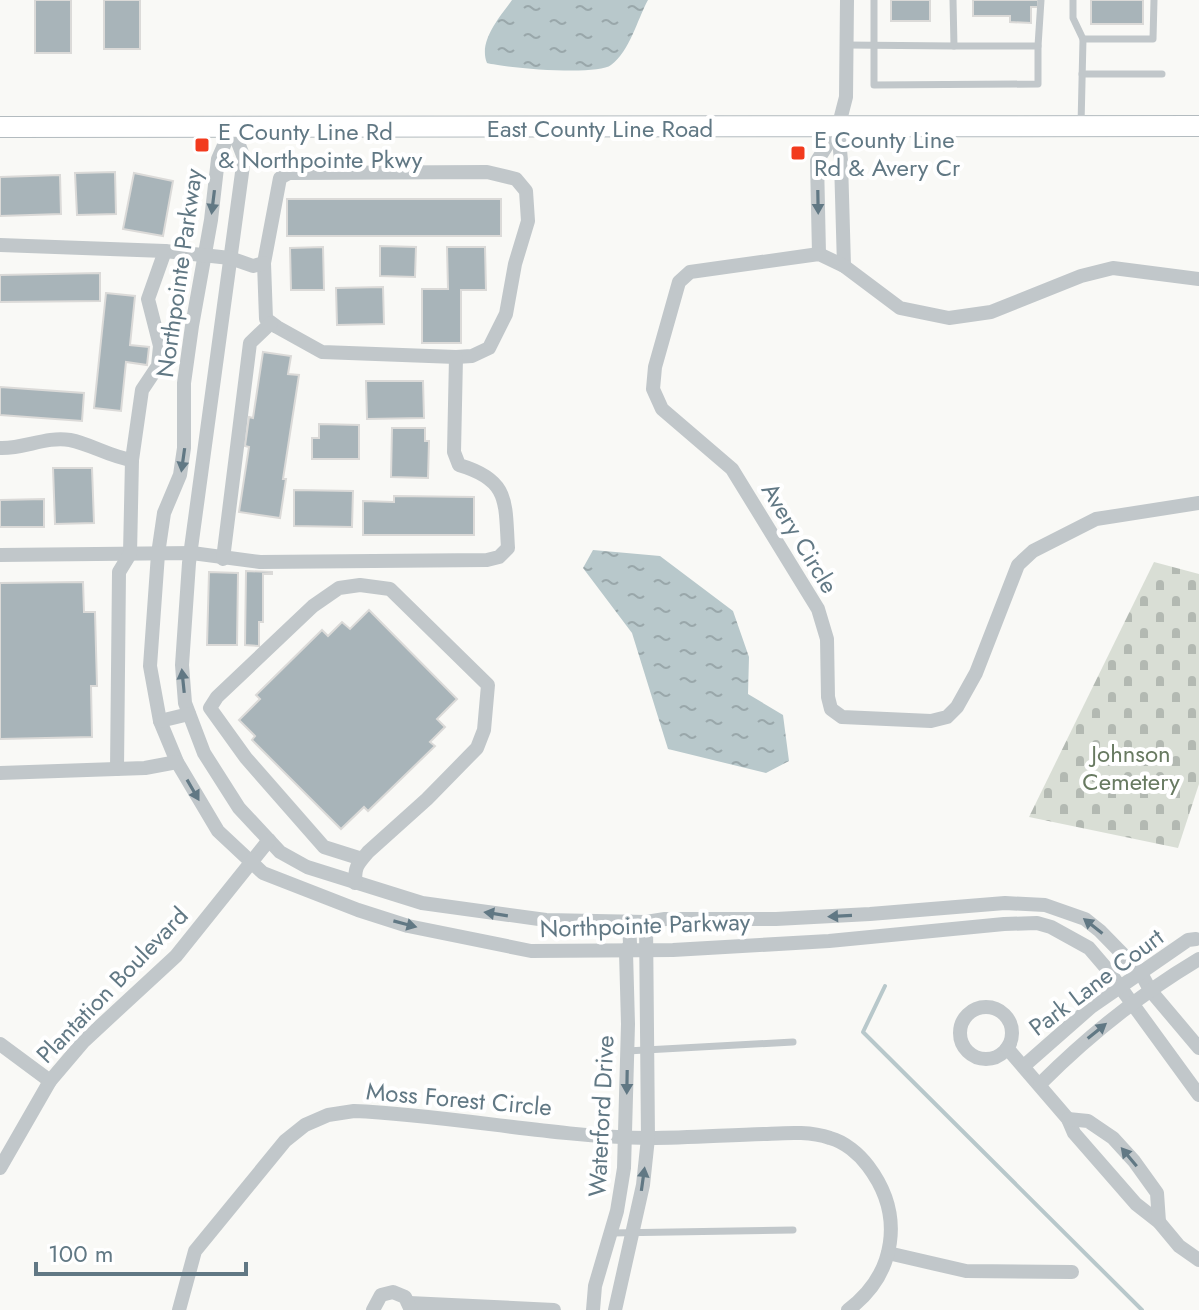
<svg xmlns="http://www.w3.org/2000/svg" width="1199" height="1310" font-family="Jost,sans-serif">
  <style>
    .cemetery { fill: url(#cemetery-stones) }
    .water { fill: url(#water-ripples) }
    .lines { fill: none; stroke-linecap: round; stroke-linejoin: round }
    .stream { stroke: #b8c8cb; stroke-width: 4 }
    .building { fill: #a8b4b9; stroke: #dbdad8; stroke-width: 2 }
    .secondary-casing { stroke: #b3bbbf; stroke-width: 22 }
    .service { stroke: #c1c7ca; stroke-width: 7 }
    .minor { stroke: #c1c7ca; stroke-width: 14 }
    .secondary { stroke: #fff; stroke-width: 20 }
    .oneway { fill: #617884 }
    .poi-dot { fill: #f23a1d; stroke: #fff; stroke-width: 3 }
    .labels { text-anchor: middle; dominant-baseline: central; stroke-width: 8; stroke-linejoin: round; paint-order: stroke }
    .street-label { font-size: 24px; fill: #617884; stroke: #fff }
    .poi-label { font-size: 24px; fill: #617884; stroke: #fff; text-anchor: start }
    .park-label { font-size: 24px; fill: #687a61; stroke: #fff }
  </style>
  <defs>
    <pattern id="cemetery-stones" width="16" height="16" patternUnits="userSpaceOnUse" patternTransform="scale(2)"><rect width="16" height="16" fill="#d9ded5"/><path d="M2 7V4a2 2 0 0 1 4 0v3zM10 15v-3a2 2 0 0 1 4 0v3z" fill="#b3b9b2"/></pattern>
    <pattern id="water-ripples" width="26" height="14" patternUnits="userSpaceOnUse" patternTransform="scale(2)"><rect width="26" height="14" fill="#b8c8cb"/><path d="M2 4q2-2 4 0t4 0M15 11q2-2 4 0t4 0" fill="none" stroke="#99a7aa"/></pattern>
  </defs>
  <rect width="100%" height="100%" fill="#f9f9f6"/>
  <polygon class="cemetery" points="1154,562 1199,574 1199,784 1178,848 1029,817"/>
  <g class="water">
    <path d="M512,0H648C637,20 630,51 611,65C597,76 507,68 487,63C478,41 500,17 512,0Z"/>
    <polygon points="593,550 660,556 733,611 749,657 748,694 783,715 789,761 766,773 668,749 632,633 583,568"/>
  </g>
  <g class="lines">
    <polyline class="stream" points="885,986 863,1032 1142,1310"/>
  </g>
  <g class="building">
    <rect x="35" y="0" width="36" height="53"/>
    <rect x="104" y="0" width="36" height="49"/>
    <rect x="891" y="0" width="39" height="21"/>
    <polygon points="973,0 1038,0 1038,7 1031,7 1031,23 1010,22 1010,16 973,16"/>
    <rect x="1091" y="0" width="52" height="24"/>
    <polygon points="115,172 116,214 77,215 75,173"/>
    <polygon points="134,173 173,181 163,236 123,229"/>
    <polygon points="60,175 61,214 0,216 0,177"/>
    <rect x="287" y="199" width="214" height="37"/>
    <polygon points="380,246 416,247 415,277 380,276"/>
    <polygon points="323,247 324,290 291,290 290,248"/>
    <polygon points="447,247 485,247 486,290 461,290 461,343 422,343 422,289 448,289"/>
    <polygon points="100,273 100,301 0,302 0,275"/>
    <polygon points="383,287 384,324 337,325 336,288"/>
    <polygon points="106,293 135,296 130,345 149,347 147,365 126,362 121,411 94,408"/>
    <polygon points="263,352 291,356 288,374 299,375 283,479 286,479 280,518 239,512 249,447 245,446 249,417 253,418"/>
    <polygon points="366,381 423,381 424,418 367,419"/>
    <polygon points="0,387 84,393 82,421 0,415"/>
    <polygon points="319,424 359,425 359,459 312,459 312,438 319,438"/>
    <polygon points="392,428 425,428 425,441 429,441 428,478 391,477"/>
    <polygon points="53,468 92,468 94,523 55,524"/>
    <polygon points="294,490 353,491 352,527 294,526"/>
    <polygon points="394,496 474,497 474,535 363,535 363,501 394,502"/>
    <polygon points="44,499 44,527 0,527 0,500"/>
    <polygon points="246,571 272,572 272,574 263,574 263,622 259,622 259,646 245,645"/>
    <polygon points="209,572 238,573 237,645 207,645"/>
    <polygon points="83,582 84,612 95,612 97,686 91,686 92,737 0,739 0,583"/>
    <polygon points="369,610 457,699 437,719 445,727 430,742 435,746 368,811 364,807 341,829 252,740 255,736 239,720 260,699 256,695 322,630 328,636 342,622 350,629"/>
  </g>
  <g class="lines">
    <g class="secondary-casing">
      <polyline id="secondary" points="0,127 1199,126"/>
    </g>
    <g class="service">
      <polyline points="874,0 874,85 1038,84 1038,46 954,46"/>
      <polyline points="1073,0 1073,18 1083,39 1081,125"/>
      <polyline points="1083,39 1153,39 1154,0"/>
      <polyline points="846,45 954,46 953,0"/>
      <polyline points="1038,46 1041,0"/>
      <polyline points="1082,74 1162,74"/>
      <polyline points="627,1051 793,1042"/>
      <polyline points="611,1233 793,1230"/>
    </g>
    <g class="minor">
      <polyline points="232,127 218,159 211,220 192,326 184,383 184,448 180,475 164,513 158,554 150,666 160,721 177,762 218,831 263,873 358,910 408,926 531,951 673,950 829,941 1004,924 1037,923 1051,927 1089,948 1107,969 1199,1095"/>
      <polyline points="232,127 244,158 189,563 182,665 185,703 204,753 239,808 280,852 307,867 422,903 546,920 646,922 665,919 776,919 870,914 1005,903 1045,905 1085,919 1100,931 1141,973 1150,990 1199,1048"/>
      <polyline points="838,128 846,97 847,0"/>
      <polygon points="487,172 516,179 526,191 528,221 515,264 506,314 489,348 472,356 456,357 322,352 277,327 266,319 264,263 280,178 289,173"/>
      <polyline points="0,245 165,251 230,258 253,266 264,263"/>
      <polyline points="819,254 817,161 838,128 841,161 844,266"/>
      <polyline points="1199,279 1113,268 1081,276 991,312 949,318 900,308 844,266 819,254 690,272 679,282 655,367 653,389 662,409 732,469 818,609 827,639 828,697 831,709 842,717 931,721 947,717 957,707 976,673 1018,565 1033,551 1096,519 1199,503"/>
      <path d="M0,448C24,449 46,436 70,440C91,444 110,457 132,460"/>
      <path d="M0,555L192,553L260,562L487,560L499,557L508,548C505,502 510,480 459,465L454,452L456,357"/>
      <polyline points="223,559 250,343 271,323"/>
      <polyline points="160,721 189,714"/>
      <polyline points="117,769 119,572 130,554 132,460 142,390 158,366 160,346 148,299 165,251"/>
      <polyline points="0,773 145,768 177,762"/>
      <path d="M355,883C355,866 357,865 368,852L427,799L477,748L484,730L488,685L390,589L360,585L339,588L313,606L217,697L210,708L246,758L324,847L362,859"/>
      <circle cx="986" cy="1033" r="26"/>
      <polyline points="0,1044 50,1081"/>
      <polyline points="1007,1048 1068,1119 1074,1133 1136,1204 1159,1222 1179,1246 1199,1260"/>
      <polyline points="1025,1065 1091,1007 1188,940 1196,939"/>
      <path d="M1040,1084C1088,1036 1140,994 1199,959"/>
      <polyline points="1068,1119 1088,1121 1113,1138 1134,1161 1157,1193 1159,1222"/>
      <polyline points="0,1168 50,1081 84,1041 176,956 269,840"/>
      <polyline points="888,1253 966,1271 1072,1272"/>
      <polyline points="409,1303 554,1310"/>
      <path d="M179,1310L195,1251L285,1141L305,1125L328,1115L354,1111C451,1115 552,1137 649,1138C688,1138 726,1135 764,1134C787,1133 809,1131 830,1138C845,1142 859,1154 868,1166C905,1215 896,1274 848,1310"/>
      <polyline points="373,1310 381,1295 393,1292 405,1297 411,1310"/>
      <polyline points="593,1310 595,1286 617,1211 624,1168 628,1024 626,952 630,944 629,921"/>
      <polyline points="615,1310 643,1185 648,1138 646,922"/>
    </g>
    <use href="#secondary" class="secondary"/>
  </g>
  <defs><path id="oneway-solid" d="M-6-.8H1V-3.2L6.5 0L1 3.2V.8H-6Z" transform="scale(2)"/></defs>
  <g class="oneway">
    <use href="#oneway-solid" transform="translate(213 202) rotate(97)"/>
    <use href="#oneway-solid" transform="translate(818 202) rotate(89)"/>
    <use href="#oneway-solid" transform="translate(183 460) rotate(98)"/>
    <use href="#oneway-solid" transform="translate(183 681) rotate(-96)"/>
    <use href="#oneway-solid" transform="translate(193 790) rotate(60)"/>
    <use href="#oneway-solid" transform="translate(496 914) rotate(-171)"/>
    <use href="#oneway-solid" transform="translate(840 916) rotate(177)"/>
    <use href="#oneway-solid" transform="translate(405 924) rotate(15)"/>
    <use href="#oneway-solid" transform="translate(1093 926) rotate(-142)"/>
    <use href="#oneway-solid" transform="translate(1097 1031) rotate(-39)"/>
    <use href="#oneway-solid" transform="translate(627 1082) rotate(91)"/>
    <use href="#oneway-solid" transform="translate(1129 1157) rotate(-130)"/>
    <use href="#oneway-solid" transform="translate(643 1179) rotate(-82)"/>
  </g>
  <g class="poi-dot">
    <rect x="194" y="137" width="16" height="16" rx="4"/>
    <rect x="790" y="145" width="16" height="16" rx="4"/>
  </g>
  <g class="labels">
    <g class="street-label">
      <text x="600" y="128">East County Line Road</text>
      <text transform="translate(179 273) rotate(-82)">Northpointe Parkway</text>
      <text transform="translate(800 538) rotate(59)">Avery Circle</text>
      <text transform="translate(645 925) rotate(-2)">Northpointe Parkway</text>
      <text transform="translate(1096 982) rotate(-37)">Park Lane Court</text>
      <text transform="translate(112 985) rotate(-46)">Plantation Boulevard</text>
      <text transform="translate(459 1099) rotate(5)">Moss Forest Circle</text>
      <text transform="translate(601 1116) rotate(-87)">Waterford Drive</text>
    </g>
    <g class="poi-label">
      <text x="218" y="131">E County Line Rd<tspan x="218" dy="28">&amp; Northpointe Pkwy</tspan></text>
      <text x="814" y="139">E County Line<tspan x="814" dy="28">Rd &amp; Avery Cr</tspan></text>
    </g>
    <g class="park-label">
      <text x="1131" y="753">Johnson<tspan x="1131" dy="28">Cemetery</tspan></text>
    </g>
  </g>
  <path d="M36 1262v12h210v-12" fill="none" stroke="#617884" stroke-width="4"/>
  <text x="48" y="1262" font-size="24" fill="#617884" stroke="#ffffff" stroke-width="6" paint-order="stroke">100 m</text>
</svg>
